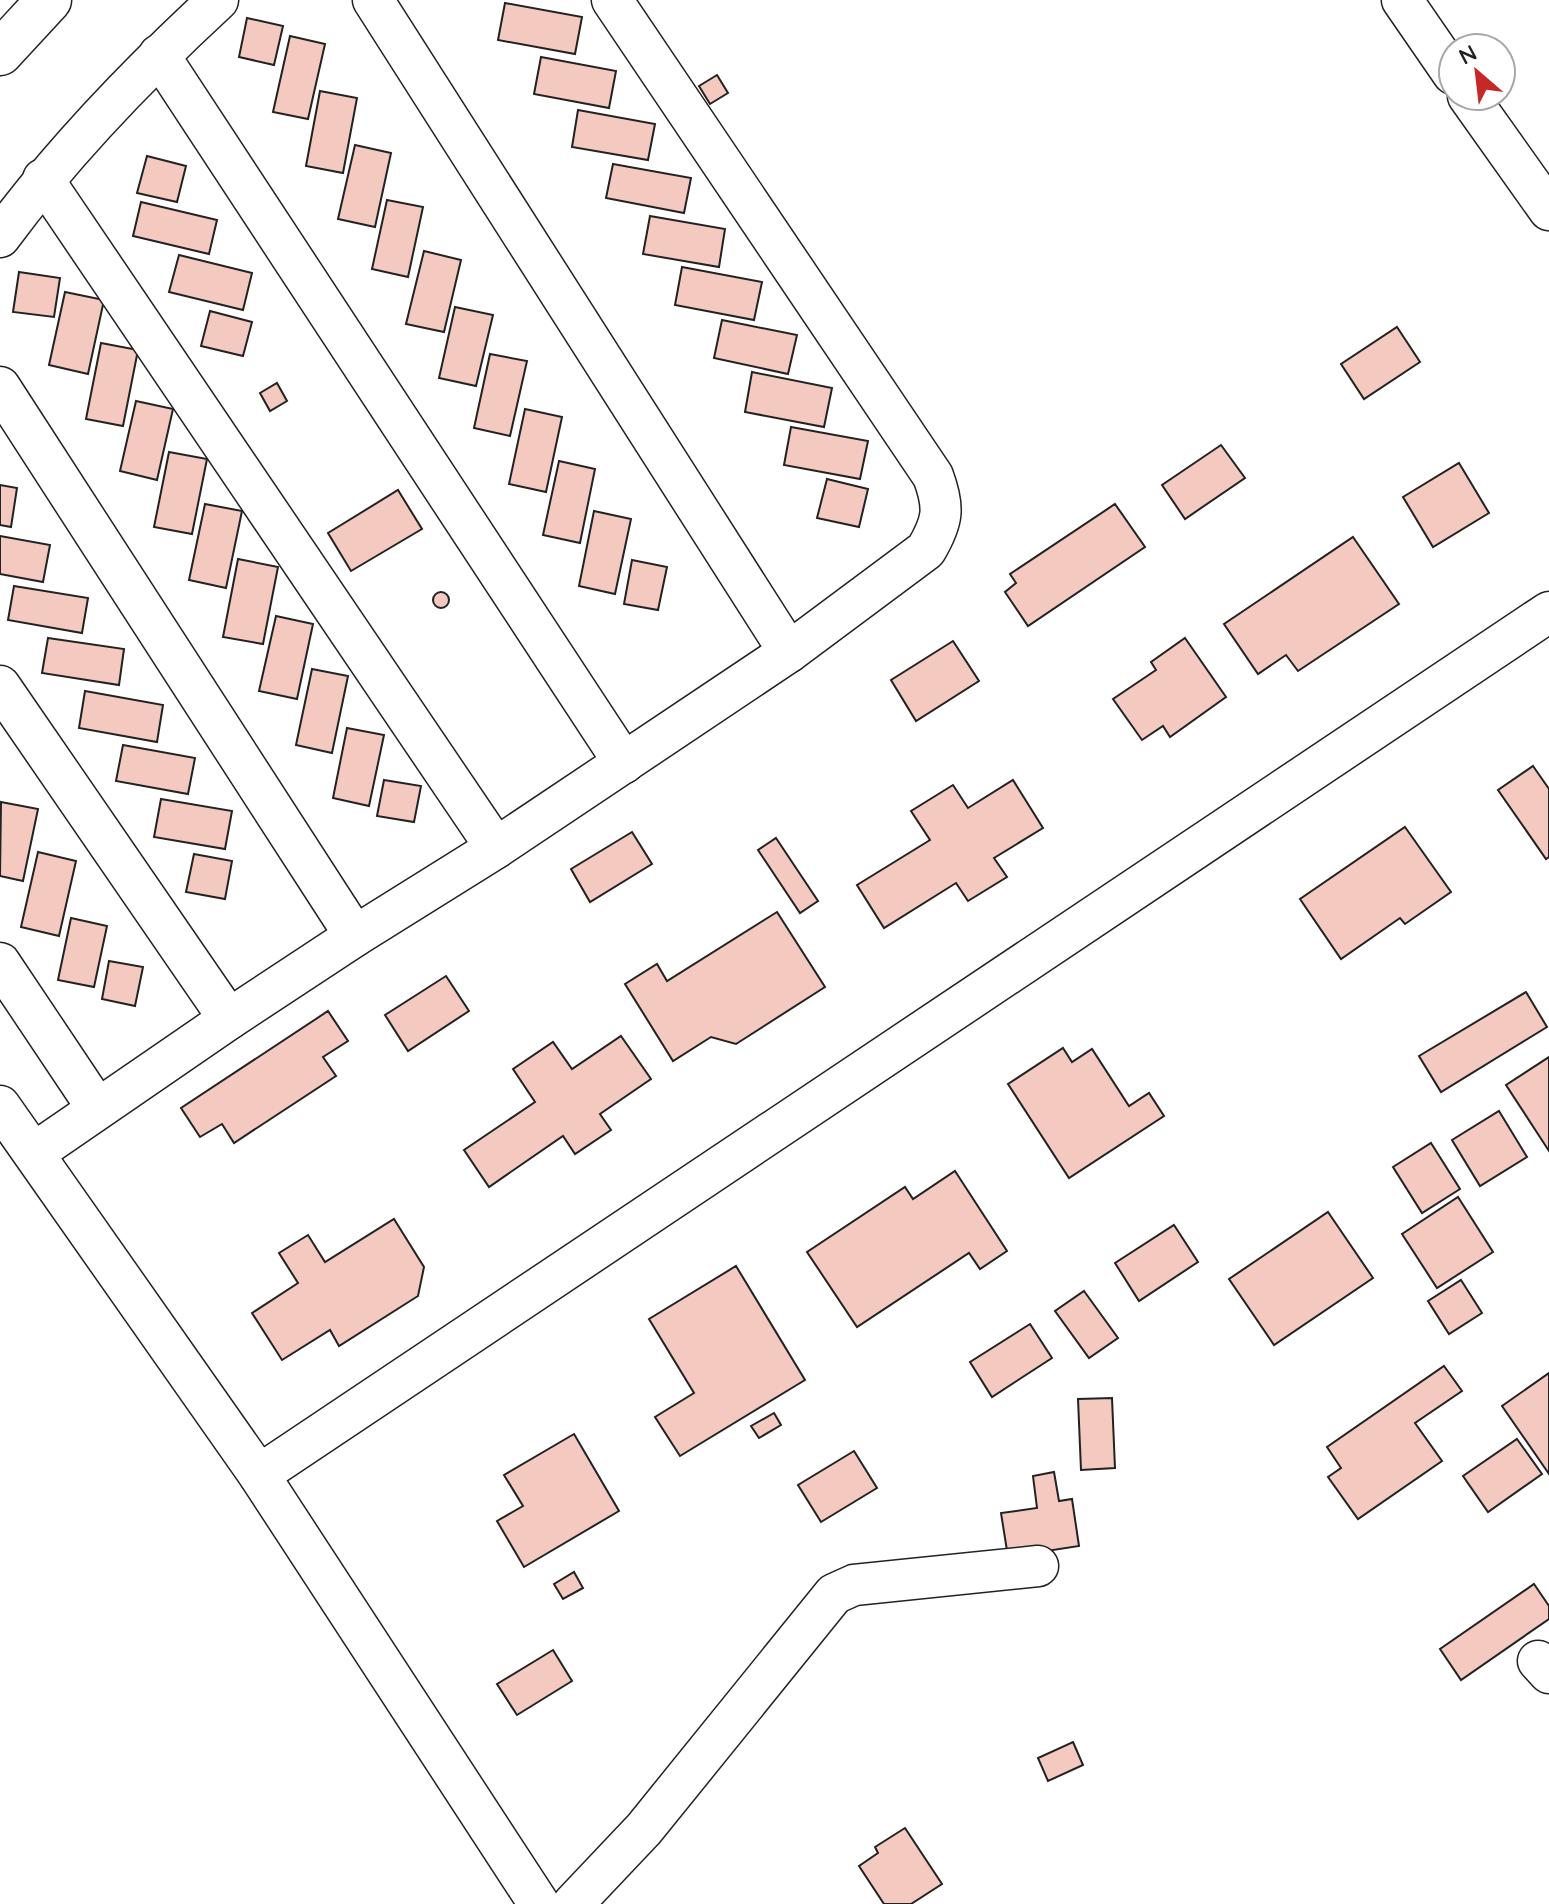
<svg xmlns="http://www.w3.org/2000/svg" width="1549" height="1904" font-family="Quicksand,sans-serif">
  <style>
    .building { fill: #f3c9c0; stroke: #222; stroke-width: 2 }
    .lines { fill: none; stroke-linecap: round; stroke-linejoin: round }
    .minor-casing { stroke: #222; stroke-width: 43 }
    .major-casing { stroke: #222; stroke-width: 47 }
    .minor { stroke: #fff; stroke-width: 40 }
    .major { stroke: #fff; stroke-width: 44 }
  </style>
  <rect width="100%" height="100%" fill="#fff"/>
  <g class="building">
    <polygon points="505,3 582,17 575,54 498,40"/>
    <polygon points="247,18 283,26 274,65 239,57"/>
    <polygon points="290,36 325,44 308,119 273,112"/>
    <polygon points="541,57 616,71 609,108 534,94"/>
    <polygon points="717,75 728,93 710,104 699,86"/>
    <polygon points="320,91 357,98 343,173 306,166"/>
    <polygon points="578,110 655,124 648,160 572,147"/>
    <polygon points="355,145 391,153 375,227 338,219"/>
    <polygon points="147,156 186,166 177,202 137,193"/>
    <polygon points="613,164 691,178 684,213 606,198"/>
    <polygon points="387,200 423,207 408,277 372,269"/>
    <polygon points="141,202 217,220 209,254 133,236"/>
    <polygon points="650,216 725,229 719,267 643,254"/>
    <polygon points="424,251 461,260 444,332 406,324"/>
    <polygon points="179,255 252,273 243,310 169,292"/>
    <polygon points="682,267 762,282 754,320 675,305"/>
    <polygon points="19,272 60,278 54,317 13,312"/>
    <polygon points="65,292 104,300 88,374 49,365"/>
    <polygon points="455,307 493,315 476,386 439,378"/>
    <polygon points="210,311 252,322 243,356 201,346"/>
    <polygon points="722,320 797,335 788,374 714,358"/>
    <polygon points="1397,327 1420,362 1364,399 1341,364"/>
    <polygon points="101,343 138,350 123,426 86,419"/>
    <polygon points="490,354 527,361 510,436 474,428"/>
    <polygon points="752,372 832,388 824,427 745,412"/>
    <polygon points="277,383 287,401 270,411 260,393"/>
    <polygon points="136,401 173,409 157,480 120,471"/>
    <polygon points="525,409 562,417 546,492 509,484"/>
    <polygon points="791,427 868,441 860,479 784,465"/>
    <polygon points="1221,445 1245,478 1185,519 1162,485"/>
    <polygon points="169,452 207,459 192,534 154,527"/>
    <polygon points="559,461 595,469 580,543 543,535"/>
    <polygon points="1459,463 1489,513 1433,547 1403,497"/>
    <polygon points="827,479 868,489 859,527 817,518"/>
    <polygon points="0,485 17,488 11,527 0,525"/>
    <polygon points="398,490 422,529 351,571 328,533"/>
    <polygon points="205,504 242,511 226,588 189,580"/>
    <polygon points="1115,504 1145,547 1028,626 1005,592 1016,583 1010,574"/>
    <polygon points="594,511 631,519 615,594 579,586"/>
    <polygon points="0,536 50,545 43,582 0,574"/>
    <polygon points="1353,537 1399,604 1298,671 1286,655 1258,674 1224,624"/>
    <polygon points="238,559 278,567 263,644 223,637"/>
    <polygon points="632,560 667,567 658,610 624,604"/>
    <polygon points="14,586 88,598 82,633 8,620"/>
    <circle cx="441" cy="600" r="8"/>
    <polygon points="276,616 313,624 297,699 259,691"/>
    <polygon points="48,638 124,649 119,685 42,673"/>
    <polygon points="1185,638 1226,697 1170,737 1163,726 1142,740 1113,699 1156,670 1151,662"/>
    <polygon points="953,641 979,681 916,721 891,680"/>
    <polygon points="312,669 348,676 332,753 296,745"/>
    <polygon points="85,691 163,705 157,742 79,728"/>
    <polygon points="347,728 384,735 369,806 333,798"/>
    <polygon points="123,745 195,758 188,794 116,781"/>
    <polygon points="1533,766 1549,789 1549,857 1546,859 1498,790"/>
    <polygon points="384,780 421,786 414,822 377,816"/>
    <polygon points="1013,780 1043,828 994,858 1007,877 968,901 956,883 884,928 857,885 930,840 911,811 953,785 968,808"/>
    <polygon points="161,799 232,811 225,849 154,837"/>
    <polygon points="1,802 38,809 23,881 0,876"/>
    <polygon points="1405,827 1451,892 1405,924 1400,918 1341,959 1300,899"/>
    <polygon points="632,832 652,864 590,902 571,869"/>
    <polygon points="776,838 818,901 800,913 758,850"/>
    <polygon points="38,852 76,861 59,936 21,927"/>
    <polygon points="194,854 232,861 225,899 186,892"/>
    <polygon points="777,912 825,987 736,1044 711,1037 673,1061 625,984 657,964 667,981"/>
    <polygon points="71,918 107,926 94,987 58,980"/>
    <polygon points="109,961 143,967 135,1006 102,999"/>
    <polygon points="446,976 469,1011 408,1051 385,1015"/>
    <polygon points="1526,992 1547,1027 1441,1092 1419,1056"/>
    <polygon points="328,1011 348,1041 323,1057 336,1076 234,1143 222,1124 200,1137 181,1108"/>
    <polygon points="621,1036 651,1079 600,1114 611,1130 575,1154 563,1136 489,1187 464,1150 535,1102 513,1069 553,1042 572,1069"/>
    <polygon points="1063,1048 1072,1062 1092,1049 1129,1106 1149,1093 1164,1116 1069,1178 1008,1084"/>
    <polygon points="1549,1057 1549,1151 1506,1085"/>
    <polygon points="1499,1111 1527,1157 1480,1186 1452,1140"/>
    <polygon points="1431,1143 1460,1189 1422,1213 1393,1167"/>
    <polygon points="955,1171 1007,1251 980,1269 969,1253 857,1327 807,1252 905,1187 913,1199"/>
    <polygon points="1458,1197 1493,1252 1437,1288 1402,1234"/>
    <polygon points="1328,1212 1373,1278 1274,1345 1229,1279"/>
    <polygon points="394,1219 424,1267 418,1296 339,1346 330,1330 282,1360 252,1313 298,1283 279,1253 308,1235 325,1262"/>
    <polygon points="1174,1225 1198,1262 1139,1301 1115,1263"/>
    <polygon points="736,1266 805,1380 680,1456 655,1417 694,1393 649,1319"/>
    <polygon points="1461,1280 1482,1313 1449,1334 1428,1301"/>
    <polygon points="1084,1291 1118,1338 1089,1358 1055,1311"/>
    <polygon points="1030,1324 1052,1358 992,1397 970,1362"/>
    <polygon points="1444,1366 1462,1391 1415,1423 1442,1461 1358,1519 1328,1477 1341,1468 1327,1447"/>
    <polygon points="1549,1373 1549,1474 1502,1406"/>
    <polygon points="1112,1398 1115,1468 1081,1470 1078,1399"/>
    <polygon points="774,1413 781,1425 759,1438 751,1426"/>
    <polygon points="574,1434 619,1511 524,1567 497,1521 523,1506 504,1475"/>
    <polygon points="1517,1439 1542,1474 1488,1512 1463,1476"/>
    <polygon points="854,1451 877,1488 821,1522 798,1485"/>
    <polygon points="1054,1472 1059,1501 1072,1499 1079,1546 1008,1557 1001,1513 1037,1508 1033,1476"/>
    <polygon points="574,1572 583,1588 563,1599 554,1584"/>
    <polygon points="1534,1584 1549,1606 1549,1619 1461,1680 1440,1649"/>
    <polygon points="553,1650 572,1681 517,1715 497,1684"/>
    <polygon points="1073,1742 1083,1765 1048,1781 1038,1758"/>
    <polygon points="905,1828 942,1884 911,1904 884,1904 859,1866 878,1853 875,1847"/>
  </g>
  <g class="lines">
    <g class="minor-casing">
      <g id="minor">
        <polyline points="373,0 789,652"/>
        <polyline points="1402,0 1453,74"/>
        <polyline points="159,55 624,763"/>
        <polyline points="1468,96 1549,210"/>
        <polyline points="43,179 496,848"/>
        <path d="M0,237C64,150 139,73 218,0"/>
        <polyline points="0,387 355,936"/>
        <polyline points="0,686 229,1019"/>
        <polyline points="0,963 97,1108"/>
        <polyline points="0,1106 259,1475 539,1904"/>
        <path d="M34,1153L229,1019L355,936L496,848L789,652L926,550C943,521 945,508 933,476L612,0"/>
        <polyline points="259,1475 1549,612"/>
        <polyline points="1538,1661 1549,1673"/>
        <polyline points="573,1904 644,1829 834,1594 854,1585 1038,1566"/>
      </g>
    </g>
    <g class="major-casing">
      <polyline id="major" points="0,53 49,0"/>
    </g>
    <use href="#minor" class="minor"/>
    <use href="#major" class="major"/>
  </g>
  <g transform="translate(1477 72) rotate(332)"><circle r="38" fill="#ffffff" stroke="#a7a7a7" stroke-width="2"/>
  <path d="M0-6L14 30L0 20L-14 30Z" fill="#c62828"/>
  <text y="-12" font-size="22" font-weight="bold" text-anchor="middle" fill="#222222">N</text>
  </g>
</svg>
